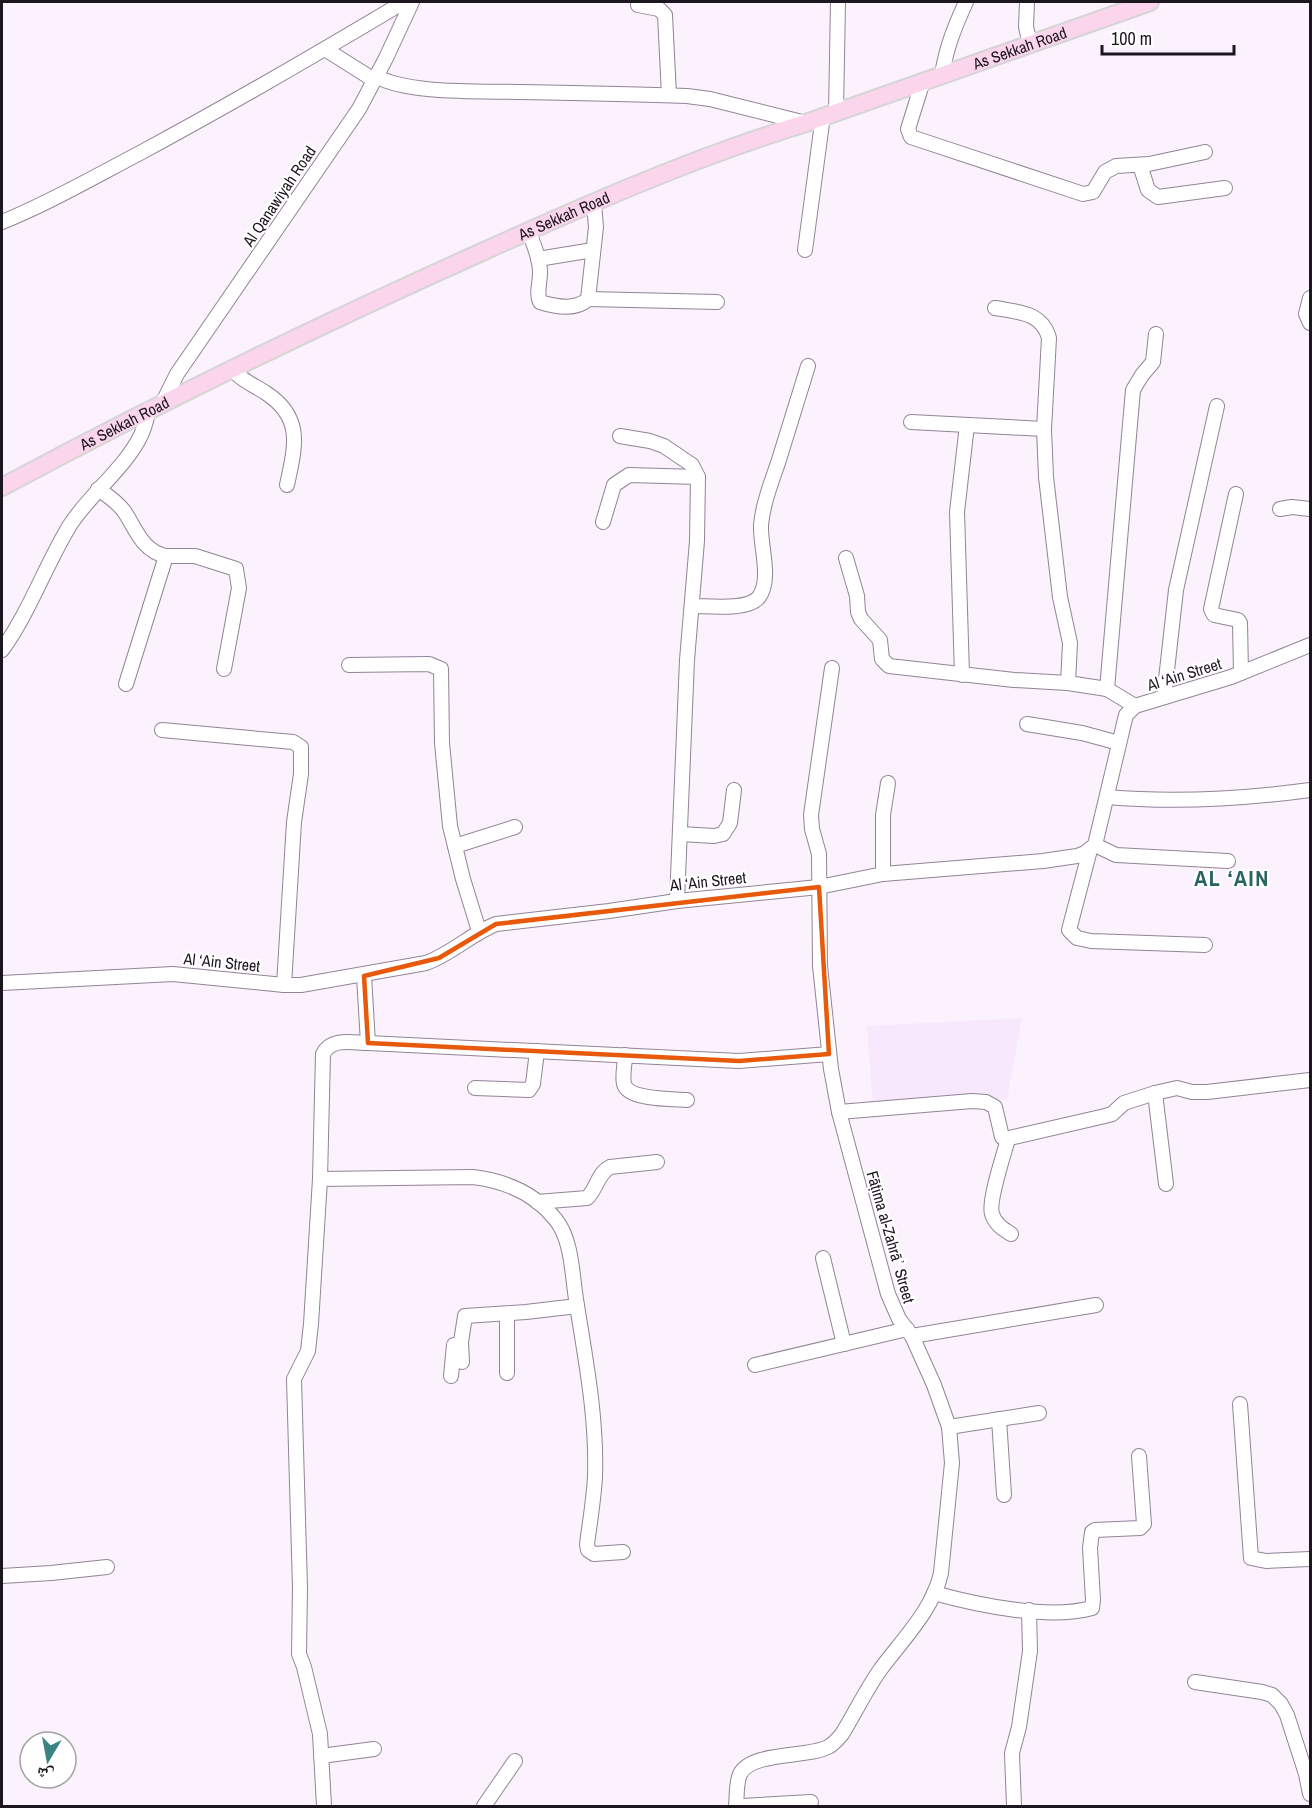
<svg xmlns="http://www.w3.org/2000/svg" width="1312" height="1808" font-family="'Archivo Narrow','Noto Naskh Arabic',sans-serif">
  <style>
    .built { fill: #f7e8fd }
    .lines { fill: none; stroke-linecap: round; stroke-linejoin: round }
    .minor-casing { stroke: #928496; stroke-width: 16 }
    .major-casing { stroke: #d6d5d6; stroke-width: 20 }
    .minor { stroke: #fff; stroke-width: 14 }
    .major { stroke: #fad5eb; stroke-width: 16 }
    .marked { fill: none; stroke: #e8590c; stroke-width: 4.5; stroke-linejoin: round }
    .labels { text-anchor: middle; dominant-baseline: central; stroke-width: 4.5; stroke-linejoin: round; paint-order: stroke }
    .street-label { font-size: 16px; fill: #1c171e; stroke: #fff }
    .district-label { font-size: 22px; font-weight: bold; letter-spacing: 1.5px; fill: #286262; stroke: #fff }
  </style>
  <rect width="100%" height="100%" fill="#fbf2fe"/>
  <polygon class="built" points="1022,1018 1007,1099 873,1107 867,1026"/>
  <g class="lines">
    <g class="minor-casing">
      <g id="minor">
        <polyline points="1027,2 1026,27 1030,43"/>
        <polyline points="638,5 659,9 665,15 669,95"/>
        <polyline points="325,49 374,80"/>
        <path d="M942,75C946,48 955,26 966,2"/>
        <path d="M376,76C406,94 480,91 517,92C573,93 630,94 687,96L710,99L806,123"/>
        <polyline points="923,81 908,129 911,137 1083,194 1093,192 1105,172 1116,166 1149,164 1205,152"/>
        <polyline points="836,112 838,2"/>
        <polyline points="1140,165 1148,190 1158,197 1225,188"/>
        <path d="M2,222C49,203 94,177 140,153C229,105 317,54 404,2"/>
        <path d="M528,231C534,244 540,259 540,273C540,284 536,293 540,302C556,307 576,311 588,299L596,227L594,204"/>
        <polyline points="805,250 823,116"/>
        <polyline points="538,259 593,250"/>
        <polyline points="1310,298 1306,314 1310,323"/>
        <polyline points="588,299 717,302"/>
        <path d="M995,308C1018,312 1042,312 1049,338L1044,429L1046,477L1060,597L1070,643L1068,683"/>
        <path d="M232,368C240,380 254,385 266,393C304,418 295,447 287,485"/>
        <polyline points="163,402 177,374 359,109 386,58 412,2"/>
        <polyline points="911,422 1044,429"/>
        <polyline points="620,436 650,441 664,446 692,465 698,477 697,541 687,660 677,901"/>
        <path d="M98,489C107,495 117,502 124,511C136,529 142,551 166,556L126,684"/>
        <polyline points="1236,494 1211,609 1214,615 1238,620 1240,623 1241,673"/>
        <polyline points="1280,509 1292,507 1310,509"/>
        <polyline points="603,522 614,485 629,475 698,477"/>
        <polyline points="166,556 195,556 236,569 239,588 224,669"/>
        <polyline points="846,558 857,596 858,612 861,619 880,640 882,659 889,666 1014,680 1068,683 1107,689 1135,706"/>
        <path d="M692,606C708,606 748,611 759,597C772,579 760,546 761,525C763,504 771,483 778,463C788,430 798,398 808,366"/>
        <path d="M2,650C30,611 45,566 70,525C90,494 126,467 141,435C145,427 147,417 149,409"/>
        <polyline points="349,665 429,664 441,669 442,743 450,826 463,879 479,931"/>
        <polyline points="962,675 957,512 967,425"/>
        <polyline points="1107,689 1133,390 1142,375 1153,362 1156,334"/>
        <polyline points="1164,697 1176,590 1217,406"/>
        <polyline points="1027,724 1082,733 1119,743"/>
        <polyline points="162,730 293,742 301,747 301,774 294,822 284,985"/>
        <path d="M1107,797C1175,803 1243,799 1310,790"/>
        <polyline points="681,834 714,836 723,834 730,823 734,790"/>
        <polyline points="1095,845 1116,855 1228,861"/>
        <polyline points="455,846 515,827"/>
        <polyline points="1090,850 1069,930 1077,938 1091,941 1205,945"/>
        <polyline points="883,874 883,815 888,783"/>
        <polyline points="364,976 368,1043"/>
        <path d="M2,983L173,974L284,985H301L426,963C451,954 471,934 496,924L609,911L677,901L819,887L883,874L1043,861L1077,856L1085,853L1095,845L1126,715L1135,706L1231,677L1310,645"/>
        <path d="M625,1055C625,1064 622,1076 624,1084C628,1100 673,1099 687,1100"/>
        <polyline points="475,1088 529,1090 533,1084 537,1051"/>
        <polyline points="1155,1093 1166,1184"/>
        <polyline points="839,1112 972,1101 986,1102 995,1107 1002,1137 1005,1139 1105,1116 1112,1114 1124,1103 1155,1093 1177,1088 1192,1092 1207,1092 1310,1080"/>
        <path d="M1008,1139C1004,1154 988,1201 992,1214C995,1224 1003,1229 1011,1234"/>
        <path d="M320,1179L473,1177C505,1181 535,1193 556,1220C572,1240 572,1274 576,1299C585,1357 597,1416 595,1476C594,1498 590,1521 587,1544L588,1550L594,1554L623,1552"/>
        <path d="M537,1202L587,1198C597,1189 597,1174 610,1167L657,1162"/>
        <polyline points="823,1258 844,1344"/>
        <polyline points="912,1336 1096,1305"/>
        <polyline points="462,1362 461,1342 465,1316 526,1312 577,1306"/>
        <polyline points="755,1365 907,1329"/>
        <polyline points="507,1373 507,1314"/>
        <polyline points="451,1376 454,1345"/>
        <polyline points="1240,1404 1251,1558 1266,1561 1310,1559"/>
        <polyline points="999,1419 1004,1495"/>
        <polyline points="949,1427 1039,1413"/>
        <polyline points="2,1576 51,1573 107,1567"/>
        <path d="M934,1593C977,1605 1049,1620 1092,1608L1093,1600L1090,1548L1092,1532L1095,1530L1140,1528L1144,1524L1139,1456"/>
        <polyline points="1195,1682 1262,1692 1272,1695 1281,1704 1287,1715 1306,1774 1310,1794"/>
        <polyline points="321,1756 374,1749"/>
        <path d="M324,1806L320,1734L304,1667L299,1654L300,1588L294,1379L308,1351L311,1324L320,1179L323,1054C331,1037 353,1043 368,1043L739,1061L829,1054"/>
        <polyline points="484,1806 515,1761"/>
        <path d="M736,1806C737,1797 736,1783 740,1774C752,1751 807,1758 828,1747C834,1744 838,1739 842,1734C855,1713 866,1690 880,1670C902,1640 933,1610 941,1573L952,1463L949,1427L934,1385L912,1336L899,1319L888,1294L839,1112L831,1069L820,966L819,854L812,829L811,815L832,668"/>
        <polyline points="742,1806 811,1802"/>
        <polyline points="1014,1806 1012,1753 1019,1727 1030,1651 1029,1610"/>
      </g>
    </g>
    <g class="major-casing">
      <g id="major">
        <path id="s1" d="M2,487C159,403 319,325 482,252C588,204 695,157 806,123L1150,2"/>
      </g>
    </g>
    <use href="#minor" class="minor"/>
    <use href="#major" class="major"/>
  </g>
  <path class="marked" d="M819,887L829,1054L739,1061L368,1043L364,976L439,958L496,924Z"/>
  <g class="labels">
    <g class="street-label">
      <text stroke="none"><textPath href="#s1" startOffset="1110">As Sekkah Road</textPath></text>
      <text transform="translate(279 196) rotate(-56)">Al Qanawiyah Road</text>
      <text stroke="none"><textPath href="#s1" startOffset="624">As Sekkah Road</textPath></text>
      <text stroke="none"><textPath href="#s1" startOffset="138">As Sekkah Road</textPath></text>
      <text transform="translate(1184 674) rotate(-17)">Al ‘Ain Street</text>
      <text transform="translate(708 881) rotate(-6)">Al ‘Ain Street</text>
      <text transform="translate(222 962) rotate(6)">Al ‘Ain Street</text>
      <text transform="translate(891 1237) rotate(74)">Fāṭima al-Zahrāʾ Street</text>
    </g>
    <g class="district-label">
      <text x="1232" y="878">AL ‘AIN</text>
    </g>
  </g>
  <rect width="1312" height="1808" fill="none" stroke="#1c171e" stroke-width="6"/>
  <g transform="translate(48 1760) rotate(190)"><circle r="28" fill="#ffffff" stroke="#a4a2a5" stroke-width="1.5"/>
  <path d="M0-4.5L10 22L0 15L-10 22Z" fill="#3b8383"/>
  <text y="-9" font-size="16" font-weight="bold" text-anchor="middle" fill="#1c171e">ش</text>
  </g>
  <path d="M1102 45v9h132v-9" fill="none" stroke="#1c171e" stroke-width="3"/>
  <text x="1111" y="45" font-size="18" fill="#1c171e" stroke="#ffffff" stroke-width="4.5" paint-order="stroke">100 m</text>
</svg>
